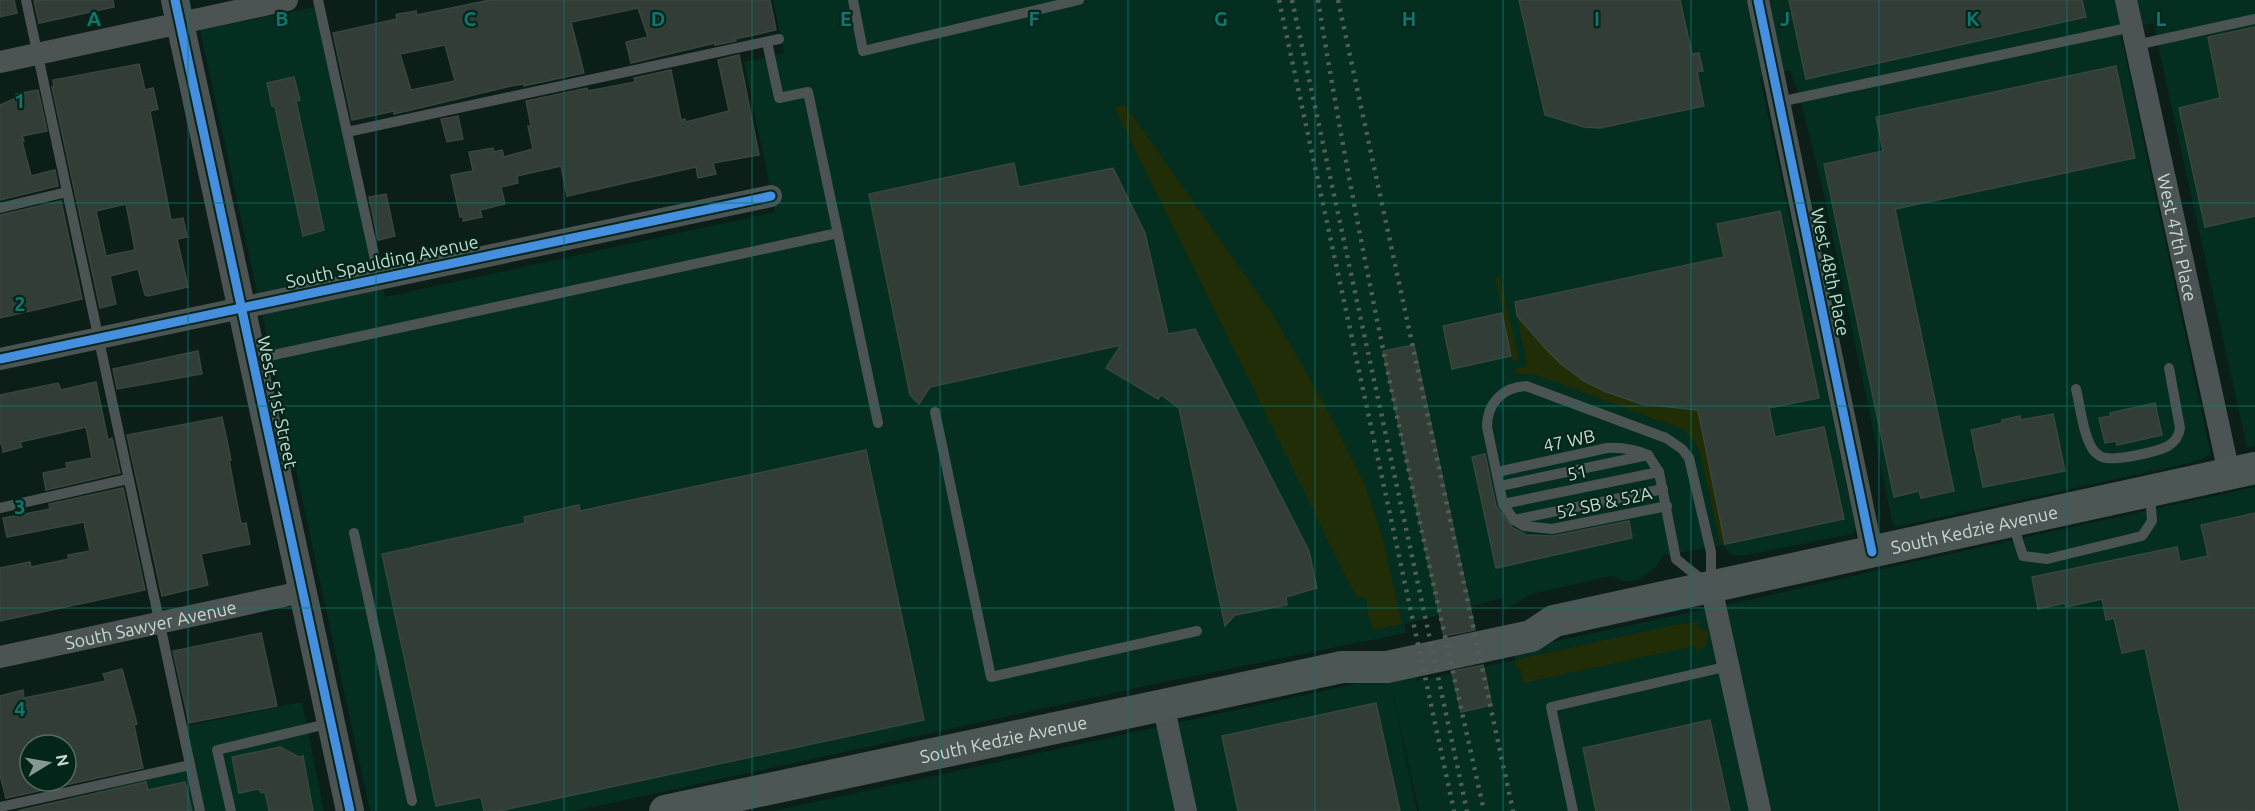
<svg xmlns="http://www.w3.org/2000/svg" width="2255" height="811" font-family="Ubuntu,sans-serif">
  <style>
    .built { fill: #032e20 }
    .green { fill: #212d07 }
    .building { fill: #313d36; stroke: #39463f; stroke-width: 1.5; fill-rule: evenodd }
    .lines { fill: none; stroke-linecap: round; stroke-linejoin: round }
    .service { stroke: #4c5453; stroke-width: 10 }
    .minor { stroke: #4c5453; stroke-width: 22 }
    .tertiary { stroke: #4c5453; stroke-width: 28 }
    .secondary { stroke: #4c5654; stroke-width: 32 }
    .rail { stroke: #525e59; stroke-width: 4.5; stroke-dasharray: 3 6; stroke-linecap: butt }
    .cycleway-casing { stroke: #04261a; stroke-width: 13 }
    .cycleway { stroke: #468fdf; stroke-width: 9 }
    .grid { fill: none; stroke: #0f766e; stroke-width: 1.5; stroke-opacity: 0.55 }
    .labels { text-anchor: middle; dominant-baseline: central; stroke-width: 4.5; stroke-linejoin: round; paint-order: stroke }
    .street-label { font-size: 18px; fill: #c7d9d0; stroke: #04261a }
    .grid-label { font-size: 20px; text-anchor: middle; font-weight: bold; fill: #0f766e; stroke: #04261a; stroke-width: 4.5; stroke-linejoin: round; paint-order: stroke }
  </style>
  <rect width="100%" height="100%" fill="#0c1e18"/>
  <g class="built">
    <polygon points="773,0 2255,0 2255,446 2247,448 2153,23 2120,30 2210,451 2209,455 2206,458 2190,463 1896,527 1893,525 1822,186 1800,98 1790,70 1760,78 1856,528 1853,534 1742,556 1732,555 1722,545 1662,556 1656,567 1638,580 1626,582 1611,576 1602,578 1532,594 1504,610 1502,598 1404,624 1406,633 1164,682 575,811 370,811 200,30 320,6 385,297 775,212 744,62 784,53"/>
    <polygon points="2255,487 2255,811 1419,811 1391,686 1417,811 773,811 1414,671 1417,681 1515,660 1513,650 1758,598 1908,563"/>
    <polygon points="302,702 324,811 101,811 96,786 189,765 181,727"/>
  </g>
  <g class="green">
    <polygon points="1125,105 1273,315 1321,398 1366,487 1383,539 1402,624 1373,630 1367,613 1367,598 1356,597 1114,107"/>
    <polygon points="1500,277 1519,360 1513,361 1495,278"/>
    <path d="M1517,315C1573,385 1607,404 1698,410L1725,544L1722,545L1719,539L1701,456L1696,444L1684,430L1536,375L1516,374L1515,369L1527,366Z"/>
    <path d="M1697,622L1700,629L1707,630C1710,641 1707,647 1696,651L1695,646L1523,683L1520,668H1516L1515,660L1674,625Z"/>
  </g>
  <g class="building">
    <polygon points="0,0 14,0 17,13 0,17"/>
    <polygon points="41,0 113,0 114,7 39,23 34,1"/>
    <path d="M490,0H770L776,30L735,39L736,41L715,45V43L631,63L626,42L648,37L638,8L571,22L584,73L524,86L523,84L511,86L394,114V111L352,120L333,33L397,19L396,15L398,14L416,11L417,15ZM445,45L455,81L411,90L400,54Z"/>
    <polygon points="1519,0 1680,0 1692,54 1699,53 1703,71 1697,72 1704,106 1600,128 1584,127 1545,115"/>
    <polygon points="1789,0 2082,0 2086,17 1806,79"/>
    <polygon points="2255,27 2255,216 2205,227 2179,108 2220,98 2208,37"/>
    <polygon points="739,55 759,155 713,163 716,174 698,178 696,167 567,196 561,166 517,176 518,183 501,187 505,204 480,210 482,217 463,221 463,216 460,217 451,175 473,171 469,152 493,148 494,152 502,150 504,157 533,149 528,126 531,126 526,101 587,88 588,91 635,82 634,78 671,70 681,120 685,119 686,122 729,111 718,60"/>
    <path d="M139,64L145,90L153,88L158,109L150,111L171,220L183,218L187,237L177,239L188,287L148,296L145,295L138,269L110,276L116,304L100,308L52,87H54L53,80ZM126,204L135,250L106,256L96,211Z"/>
    <polygon points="2116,66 2135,158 1895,209 1954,491 1921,498 1919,491 1894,497 1824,164 1883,151 1876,117"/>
    <polygon points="294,77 300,100 296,101 324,230 303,236 275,107 272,106 267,83"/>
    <polygon points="38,90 47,131 22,136 24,141 22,141 31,176 55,170 58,186 0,200 0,105 16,98 16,94"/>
    <polygon points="458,116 463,139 447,142 441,119"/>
    <polygon points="1014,163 1019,187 1113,168 1145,233 1168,334 1195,329 1309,551 1317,588 1286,597 1287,605 1235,615 1225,626 1179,408 1161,395 1158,399 1106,368 1121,345 930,387 919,404 910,395 869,194"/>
    <polygon points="386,194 395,236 378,240 369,197"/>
    <polygon points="61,201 82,299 0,318 0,215"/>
    <polygon points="1780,211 1819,398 1769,408 1775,437 1824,427 1844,519 1725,544 1698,410 1641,404 1604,391 1584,381 1561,364 1546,349 1517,316 1515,302 1724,257 1717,224"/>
    <polygon points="1502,313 1511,356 1452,369 1443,326"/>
    <polygon points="1414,345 1475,630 1444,636 1383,351"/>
    <polygon points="198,351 202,374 117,389 113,369"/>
    <polygon points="96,382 108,440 112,438 120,473 46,490 43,473 67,468 66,463 92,458 86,427 20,442 22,447 3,452 2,444 0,444 0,395 58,383 61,390"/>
    <polygon points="2155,403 2162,435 2117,445 2116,441 2105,443 2099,418 2111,416 2110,413"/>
    <polygon points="2053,414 2065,471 1983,487 1971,430 2002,423 2002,420 2020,416 2020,420"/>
    <polygon points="222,417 231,460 229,460 241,524 246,523 250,544 201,554 208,585 162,596 127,435"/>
    <polygon points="866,450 924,720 499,811 484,811 481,797 436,806 382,554 525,523 524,517 579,505 580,511"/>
    <polygon points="1485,454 1496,506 1513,528 1527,535 1553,536 1629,521 1632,538 1496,568 1472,457"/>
    <polygon points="123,488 145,590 0,621 0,568 30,562 31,567 69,559 68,555 90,551 84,522 7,537 3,518 50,509 49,504"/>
    <polygon points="2255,513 2255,811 2180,811 2145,648 2122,653 2114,618 2106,620 2102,599 2066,607 2065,603 2038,609 2032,577 2177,547 2180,562 2208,556 2201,525"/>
    <polygon points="261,633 277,706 189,723 173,651"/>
    <polygon points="1483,665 1492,705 1461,712 1452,671"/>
    <path d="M122,669L137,724L134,725L143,768L6,798L0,775V696L23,690L24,698L59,691L106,681L103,674ZM30,745H66V781H30Z"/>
    <polygon points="1376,703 1400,811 1238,811 1222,736"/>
    <polygon points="1710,720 1730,811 1596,811 1583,748"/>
    <polygon points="280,747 299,757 303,756 313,811 269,811 265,792 261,793 259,789 239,793 232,757"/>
    <polygon points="146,782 148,790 185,782 192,811 17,811"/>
  </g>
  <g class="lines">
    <g class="service">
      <polyline points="26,0 200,811"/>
      <polyline points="318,0 379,278"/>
      <polyline points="853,0 863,51 1079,0"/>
      <polyline points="767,42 779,98 808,92 878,423"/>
      <polyline points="2136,45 2255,19"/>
      <polyline points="1779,102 2132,27"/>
      <polyline points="347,132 779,39"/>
      <polyline points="0,208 67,192"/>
      <polyline points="255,359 838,233"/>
      <path d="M2076,389C2080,405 2084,441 2095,452C2098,455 2103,458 2107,458C2119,460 2157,452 2168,446C2175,442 2179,436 2180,428L2169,368"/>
      <polyline points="935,412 991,677 1197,631"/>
      <polyline points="1648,455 1659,472 1676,559 1706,583"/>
      <path d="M1497,472L1607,448C1622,447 1634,449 1648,455"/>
      <polyline points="1500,486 1648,455"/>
      <polyline points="1503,504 1659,472"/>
      <path d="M1667,506L1552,529L1524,526L1514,520L1503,504L1487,427C1487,403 1503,387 1526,386L1666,438L1682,449L1689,458L1711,552V583"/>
      <polyline points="0,508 128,479"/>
      <polyline points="1514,520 1663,489"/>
      <polyline points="2013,524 2023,556 2047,559 2142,536 2152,521 2150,494"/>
      <polyline points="354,533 412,801"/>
      <polyline points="0,807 190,765"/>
      <polyline points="231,811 217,750 331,723"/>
      <polyline points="1573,811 1551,707 1729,666"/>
    </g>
    <g class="minor">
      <polyline points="1758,0 1872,552"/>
      <path id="s1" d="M2126,0L2229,473"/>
      <polyline points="0,62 287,0"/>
      <polyline points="0,359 771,196"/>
      <polyline points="1711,587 1760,811"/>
      <path id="s2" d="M0,657L302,592"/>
      <polyline points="1163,704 1186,811"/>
    </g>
    <polyline class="tertiary" points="175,0 350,811"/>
    <path class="secondary" id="s3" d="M665,811L1342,667H1387L1531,636L1554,621L2255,468"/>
    <g class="rail">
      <polyline points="1279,0 1454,811"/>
      <polyline points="1292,0 1467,811"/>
      <path d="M1318,0C1362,272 1424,542 1484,811"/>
      <polyline points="1338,0 1513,811"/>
    </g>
    <g class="cycleway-casing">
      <g id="cycleway">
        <polyline points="175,0 350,811"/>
        <polyline points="1758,0 1872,552"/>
        <polyline points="0,359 771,196"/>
      </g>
    </g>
    <use href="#cycleway" class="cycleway"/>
  </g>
  <path class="grid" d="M188,0V811M376,0V811M564,0V811M752,0V811M940,0V811M1128,0V811M1315,0V811M1503,0V811M1691,0V811M1879,0V811M2067,0V811M0,203H2255M0,406H2255M0,608H2255"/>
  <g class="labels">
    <g class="street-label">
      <text stroke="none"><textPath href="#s1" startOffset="243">West 47th Place</textPath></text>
      <text transform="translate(382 261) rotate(-12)">South Spaulding Avenue</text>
      <text transform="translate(1831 272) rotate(78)">West 48th Place</text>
      <text transform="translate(278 402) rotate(78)">West 51st Street</text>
      <text transform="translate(1569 440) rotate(-12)">47 WB</text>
      <text transform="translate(1577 472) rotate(-12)">51</text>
      <text transform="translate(1604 502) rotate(-12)">52 SB &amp; 52A</text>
      <text stroke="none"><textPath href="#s3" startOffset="1342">South Kedzie Avenue</textPath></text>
      <text stroke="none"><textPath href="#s2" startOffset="154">South Sawyer Avenue</textPath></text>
      <text stroke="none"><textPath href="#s3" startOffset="346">South Kedzie Avenue</textPath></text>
    </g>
  </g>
  <g class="grid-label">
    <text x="94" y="26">A</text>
    <text x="282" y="26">B</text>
    <text x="470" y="26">C</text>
    <text x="658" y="26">D</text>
    <text x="846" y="26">E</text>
    <text x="1034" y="26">F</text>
    <text x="1221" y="26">G</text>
    <text x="1409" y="26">H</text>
    <text x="1597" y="26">I</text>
    <text x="1785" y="26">J</text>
    <text x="1973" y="26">K</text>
    <text x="2161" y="26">L</text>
    <text x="20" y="108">1</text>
    <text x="20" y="311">2</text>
    <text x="20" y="514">3</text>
    <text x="20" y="716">4</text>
  </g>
  <g transform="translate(48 763) rotate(79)"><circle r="28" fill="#04261a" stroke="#526e63" stroke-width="1.5"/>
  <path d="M0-4.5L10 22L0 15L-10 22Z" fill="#869890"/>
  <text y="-9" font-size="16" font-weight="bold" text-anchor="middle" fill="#c7d9d0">N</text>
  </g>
</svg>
